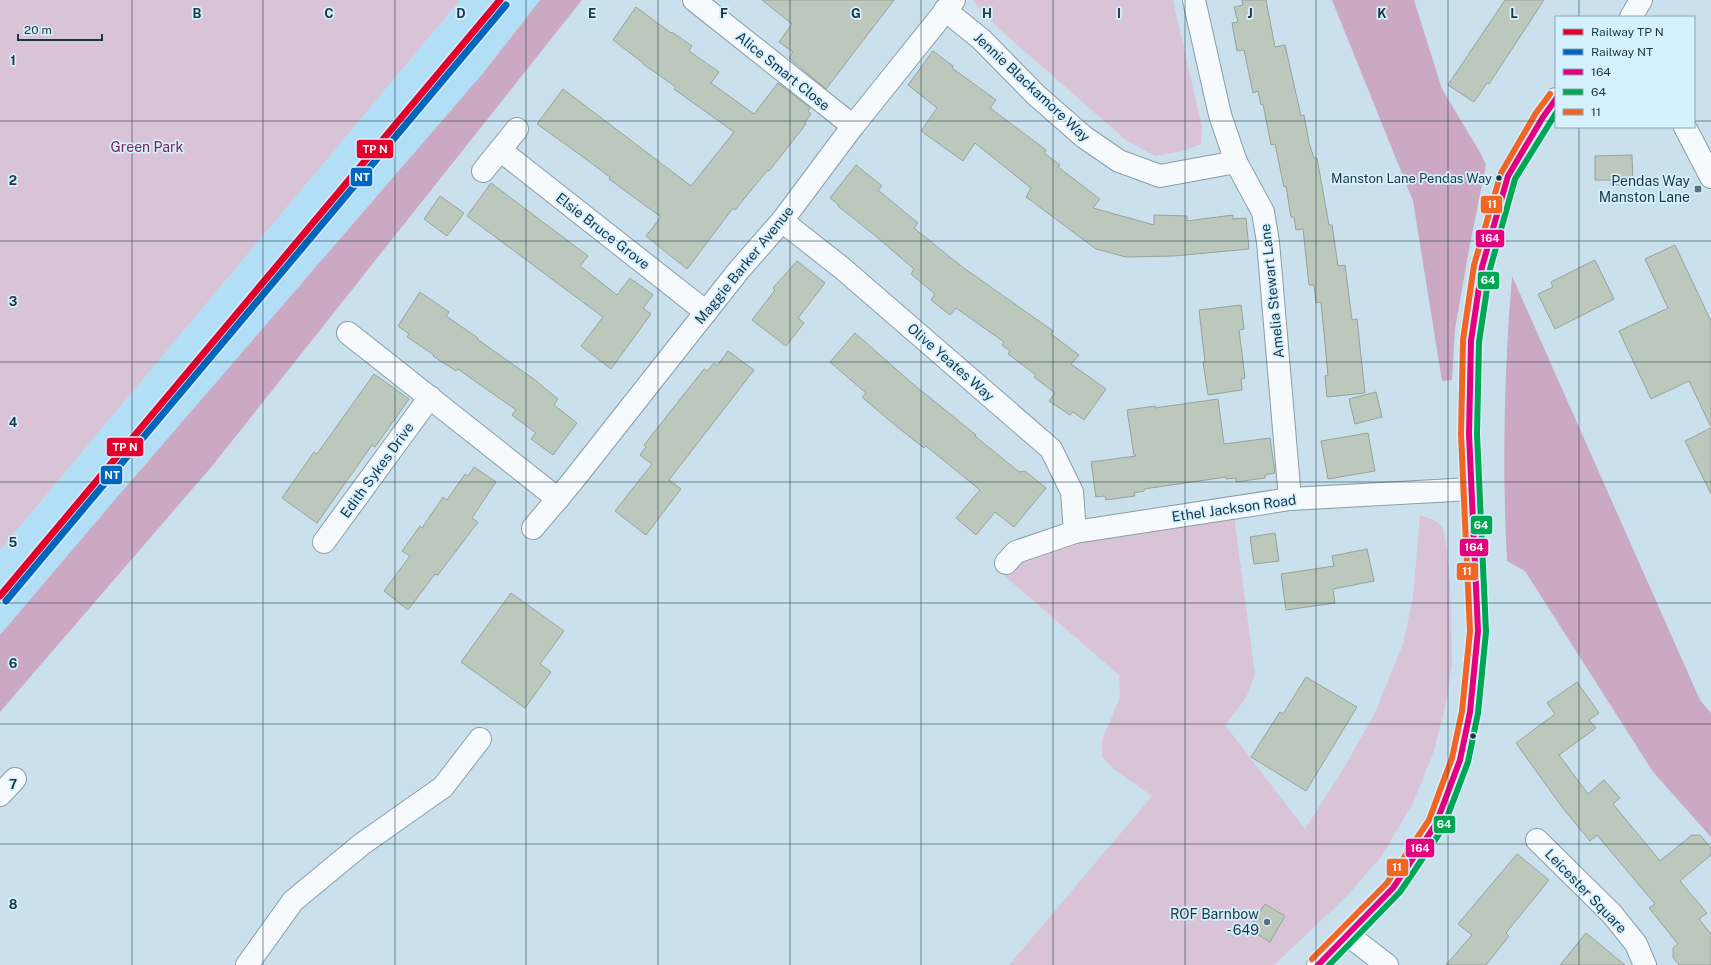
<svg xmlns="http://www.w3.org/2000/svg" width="1711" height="965" font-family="'Public Sans',sans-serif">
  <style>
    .built { fill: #b3dff6 }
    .green { fill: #d9c3d6 }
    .forest { fill: #cca9c3 }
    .building { fill: #bcc8bc; stroke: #97a29c }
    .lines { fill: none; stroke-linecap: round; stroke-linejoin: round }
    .street-casing { stroke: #869eaa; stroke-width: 24 }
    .secondary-casing { stroke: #869eaa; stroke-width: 24 }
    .street { stroke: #f7fafc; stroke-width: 22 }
    .secondary { stroke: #f7fafc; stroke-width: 22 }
    .bus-1-casing { stroke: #d5f0ff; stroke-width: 9 }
    .bus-2-casing { stroke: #d5f0ff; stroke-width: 9 }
    .bus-3-casing { stroke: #d5f0ff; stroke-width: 9 }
    .bus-1 { stroke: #e5007d; stroke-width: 6 }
    .bus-2 { stroke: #00a651; stroke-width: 6 }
    .bus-3 { stroke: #f26522; stroke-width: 6 }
    .rail-1-casing { stroke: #d5f0ff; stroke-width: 10 }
    .rail-2-casing { stroke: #d5f0ff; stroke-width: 10 }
    .rail-1 { stroke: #e4002b; stroke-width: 7 }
    .rail-2 { stroke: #0065bd; stroke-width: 7 }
    .grid { fill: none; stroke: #1a3746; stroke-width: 1; stroke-opacity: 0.55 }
    .bus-dot { fill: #1a3746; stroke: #d5f0ff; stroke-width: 1.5 }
    .poi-dot { fill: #587280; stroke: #d5f0ff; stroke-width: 1.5 }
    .labels { text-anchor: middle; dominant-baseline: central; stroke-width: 3.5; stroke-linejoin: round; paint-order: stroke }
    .bus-label { font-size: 13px; fill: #1a3746; stroke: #d5f0ff; text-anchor: end }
    .street-label { font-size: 14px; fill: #1a3746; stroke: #d5f0ff }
    .park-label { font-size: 14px; fill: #7e1c52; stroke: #d5f0ff }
    .poi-label { font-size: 14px; fill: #1a3746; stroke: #d5f0ff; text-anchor: end }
    .grid-label { font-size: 13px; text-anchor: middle; font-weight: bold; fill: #1a3746; stroke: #d5f0ff; stroke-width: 3.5; stroke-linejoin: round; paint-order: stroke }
    .line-badge { stroke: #d5f0ff; stroke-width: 1.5 }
    .badge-label { font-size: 11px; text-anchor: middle; font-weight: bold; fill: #fff }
  </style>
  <rect width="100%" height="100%" fill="#cae1ed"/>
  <polygon class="built" points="460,0 540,0 484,72 112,503 0,635 0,550"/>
  <g class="green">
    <polygon points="0,0 460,0 0,550"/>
    <polygon points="974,0 1173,0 1202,127 1201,144 1184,151 1155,156 1127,141 998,28 973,1"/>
    <polygon points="1233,508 1255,675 1246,698 1225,725 1305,829 1342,771 1374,715 1403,644 1413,597 1420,515 1434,520 1443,527 1447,549 1450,584 1452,663 1447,698 1434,751 1413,803 1381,857 1347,896 1274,965 1009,965 1152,796 1115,770 1102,757 1102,740 1120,697 1119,675 1000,572 1016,552"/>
  </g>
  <g class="forest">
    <polygon points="540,0 582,0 213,465 0,712 0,635 112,503 484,72"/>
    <polygon points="1332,0 1414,0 1442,89 1481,154 1486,165 1470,244 1455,329 1452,380 1442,381 1413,201"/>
    <path d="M1512,276L1700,700L1711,713V837L1653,772L1525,571L1507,561C1502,466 1504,371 1512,276Z"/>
  </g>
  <g class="building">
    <polygon points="762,0 894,0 826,89 789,58 793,52 779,42 792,24"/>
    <polygon points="1242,0 1266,0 1275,47 1285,45 1301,116 1304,115 1309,143 1314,158 1317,158 1329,225 1332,225 1338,266 1345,265 1352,320 1357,319 1365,393 1327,397 1325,376 1328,375 1321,302 1316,303 1314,285 1309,285 1303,229 1296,230 1294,217 1291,217 1286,186 1284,187 1275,144 1271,145 1263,104 1261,105 1258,91 1253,93 1244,50 1237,51 1232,23 1238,22 1234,7 1243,5"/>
    <polygon points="1505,0 1544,0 1489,84 1487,83 1474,102 1448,85"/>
    <polygon points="636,7 671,33 672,32 692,46 689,51 719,72 711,83 754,114 778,83 810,108 808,111 811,114 805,122 806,124 769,171 768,170 761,178 735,210 733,208 687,269 646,236 661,217 609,179 610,177 579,154 537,124 563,89 691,186 734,132 674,89 676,87 643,64 643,63 613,40"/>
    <polygon points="933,51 953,66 952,68 996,100 990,108 1046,150 1044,153 1060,165 1058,167 1100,199 1093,208 1154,225 1154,215 1187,216 1187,221 1233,215 1233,219 1246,218 1249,249 1174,256 1126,257 1096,249 1026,197 1031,188 975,143 963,161 921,131 937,108 908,85"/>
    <polygon points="1632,155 1633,185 1611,185 1611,180 1595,180 1595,156"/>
    <polygon points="856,165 882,186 878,190 918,223 914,228 961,266 1053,331 1051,334 1079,355 1071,364 1106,389 1084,420 1073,412 1070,415 1049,401 1055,393 1034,377 1036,375 1008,354 1010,351 1002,345 1004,342 956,308 950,315 931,300 935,294 911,274 914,269 878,238 838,206 839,205 830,198"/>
    <polygon points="491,183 588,256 580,266 617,295 630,278 653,295 643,308 651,314 611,369 581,346 603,317 467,216"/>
    <polygon points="440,196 464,213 447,236 424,219"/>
    <polygon points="1675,245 1711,321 1711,427 1689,381 1651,399 1619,331 1668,308 1645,259"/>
    <polygon points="1595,260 1614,299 1555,329 1538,294 1553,287 1551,282"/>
    <polygon points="797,261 825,283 798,318 804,323 786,346 752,320 775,290 773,288"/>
    <polygon points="420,292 449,312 446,316 478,338 477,339 535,380 558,399 554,405 577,423 553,455 531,439 536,433 512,415 516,410 458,369 456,371 433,356 434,355 407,337 409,334 398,326"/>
    <polygon points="1241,305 1244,329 1239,330 1245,378 1241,379 1242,390 1208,395 1203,362 1205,362 1199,310"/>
    <polygon points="855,333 913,384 976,435 975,436 1019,472 1025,471 1046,488 1014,527 995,512 976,535 956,518 980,490 926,446 924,448 896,426 862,397 866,393 830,362"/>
    <polygon points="728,351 754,370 669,480 681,489 646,535 615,511 652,464 640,455 646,447 644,445 704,369 707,371 714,363 717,366"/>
    <polygon points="374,374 409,399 375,447 372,445 317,523 282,498 314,452 317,454"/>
    <polygon points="1376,392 1382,417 1355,424 1349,399"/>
    <polygon points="1218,399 1224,444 1270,438 1275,473 1265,475 1265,478 1236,482 1236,478 1226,479 1226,477 1144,489 1144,491 1134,493 1135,496 1106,500 1105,496 1096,497 1091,462 1136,456 1134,455 1127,410 1155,406 1155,408"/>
    <polygon points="1711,428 1711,494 1685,441"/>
    <polygon points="1368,433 1375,471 1328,479 1321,441"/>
    <polygon points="474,467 496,482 472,518 478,522 438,575 435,574 408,610 384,591 410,556 402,551 420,526 422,528 443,497 447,500 465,474 468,476"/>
    <polygon points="1275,533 1279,561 1254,564 1250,537"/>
    <polygon points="1367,549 1374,581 1333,589 1335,603 1286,610 1281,574 1334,566 1332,556"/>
    <polygon points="511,593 564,631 540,664 551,672 525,708 461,662"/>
    <polygon points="1306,677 1357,707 1306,791 1251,757 1280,712 1283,714"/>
    <polygon points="1577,682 1599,713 1589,720 1596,728 1559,755 1588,794 1604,780 1620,798 1613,804 1660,861 1692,835 1700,835 1711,848 1711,855 1680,881 1707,913 1699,919 1711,934 1711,965 1679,965 1673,957 1673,948 1678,944 1649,908 1655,904 1597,835 1590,841 1562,807 1516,743 1555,714 1547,703"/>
    <polygon points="1517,854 1549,880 1506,933 1509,936 1486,965 1446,965 1472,935 1458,924"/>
    <polygon points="1265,904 1285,916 1270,942 1249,929"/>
    <polygon points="1586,933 1625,965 1560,965"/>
  </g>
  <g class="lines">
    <g class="street-casing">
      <g id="street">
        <polyline points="694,0 853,126"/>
        <polyline points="1194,0 1220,115 1236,162 1263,212 1268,242 1290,499"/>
        <polyline points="945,10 981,39 1036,95 1084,137 1119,161 1160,176 1236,162"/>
        <polyline points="1685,127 1711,177"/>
        <polyline points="517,129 500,150 706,312"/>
        <polyline points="483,171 500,150"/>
        <polyline points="782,221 842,268 1051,449 1072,492 1075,532"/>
        <polyline points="348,333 558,499"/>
        <polyline points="533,528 571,483 739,270 782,221 853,126 954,0"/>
        <polyline points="324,542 430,397"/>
        <polyline points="1006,563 1016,552 1075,532 1290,499 1472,489"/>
        <polyline points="0,795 15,779"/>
        <polyline points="1537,840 1612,914 1636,944 1645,965"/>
        <polyline points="1348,935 1387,965"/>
        <polyline points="247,965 293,901 362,844 443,787 480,739"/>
      </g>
    </g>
    <g class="secondary-casing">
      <g id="secondary">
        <polyline points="1631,17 1641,0"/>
        <polyline points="1318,965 1393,888 1436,824 1460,760 1470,712 1478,631 1469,434 1471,341 1482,267 1508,176 1543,117 1556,99"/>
      </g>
    </g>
    <use href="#street" class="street"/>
    <use href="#secondary" class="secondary"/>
    <g class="bus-1-casing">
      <polyline id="bus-1" points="1318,965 1393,888 1436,824 1460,760 1470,712 1478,631 1469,434 1471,341 1482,267 1508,176 1543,117 1556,99"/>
    </g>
    <g class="bus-2-casing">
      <polyline id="bus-2" points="1329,965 1400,892 1443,828 1468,762 1478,713 1486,632 1477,434 1479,342 1490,269 1515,179 1556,113"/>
    </g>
    <g class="bus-3-casing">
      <polyline id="bus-3" points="1312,959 1387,883 1429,820 1452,758 1462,711 1470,631 1461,434 1463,340 1474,265 1501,173 1536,113 1550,94"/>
    </g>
    <use href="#bus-1" class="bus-1"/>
    <use href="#bus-2" class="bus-2"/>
    <use href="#bus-3" class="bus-3"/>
    <g class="rail-1-casing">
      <polyline id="rail-1" points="0,596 500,0"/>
    </g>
    <g class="rail-2-casing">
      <polyline id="rail-2" points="6,601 506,5"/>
    </g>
    <use href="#rail-1" class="rail-1"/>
    <use href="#rail-2" class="rail-2"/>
  </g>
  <path class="grid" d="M132,0V965M263,0V965M395,0V965M526,0V965M658,0V965M790,0V965M921,0V965M1053,0V965M1185,0V965M1316,0V965M1448,0V965M1579,0V17M0,121H1556M1694,121H1711M1579,127V965M0,241H1711M0,362H1711M0,482H1711M0,603H1711M0,724H1711M0,844H1711"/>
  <g class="bus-dot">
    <circle cx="1499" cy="178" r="3.5"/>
    <circle cx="1473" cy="736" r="3.5"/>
  </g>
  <g class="poi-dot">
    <rect x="1694" y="185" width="8" height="8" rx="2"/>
    <circle cx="1267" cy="922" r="4"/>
  </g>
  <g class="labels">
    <g class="bus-label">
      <text x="1492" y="178">Manston Lane Pendas Way</text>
    </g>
    <g class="street-label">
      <text transform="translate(783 71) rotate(39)">Alice Smart Close</text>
      <text transform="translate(1032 87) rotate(43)">Jennie Blackamore Way</text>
      <text transform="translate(603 231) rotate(38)">Elsie Bruce Grove</text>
      <text transform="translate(744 265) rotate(-51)">Maggie Barker Avenue</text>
      <text transform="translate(1272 291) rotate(-96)">Amelia Stewart Lane</text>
      <text transform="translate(951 362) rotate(41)">Olive Yeates Way</text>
      <text transform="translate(377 470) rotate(-54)">Edith Sykes Drive</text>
      <text transform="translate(1234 508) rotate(-8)">Ethel Jackson Road</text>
      <text transform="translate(1586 891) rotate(46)">Leicester Square</text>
    </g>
    <g class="park-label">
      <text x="147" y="147">Green Park</text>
    </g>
    <g class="poi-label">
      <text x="1690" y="181">Pendas Way<tspan x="1690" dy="16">Manston Lane</tspan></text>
      <text x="1259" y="914">ROF Barnbow<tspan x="1259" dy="16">- 649</tspan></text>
    </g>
  </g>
  <g class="grid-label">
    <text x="197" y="18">B</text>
    <text x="329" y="18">C</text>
    <text x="461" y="18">D</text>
    <text x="592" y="18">E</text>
    <text x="724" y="18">F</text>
    <text x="856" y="18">G</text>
    <text x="987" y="18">H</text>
    <text x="1119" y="18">I</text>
    <text x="1250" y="18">J</text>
    <text x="1382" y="18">K</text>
    <text x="1514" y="18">L</text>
    <text x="13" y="65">1</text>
    <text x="13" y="185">2</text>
    <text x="13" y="306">3</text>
    <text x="13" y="427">4</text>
    <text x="13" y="547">5</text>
    <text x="13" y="668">6</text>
    <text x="13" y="789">7</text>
    <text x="13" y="909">8</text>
  </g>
  <g class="line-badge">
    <rect x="356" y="139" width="38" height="20" rx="4" fill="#e4002b"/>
    <rect x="350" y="167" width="23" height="20" rx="4" fill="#0065bd"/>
    <rect x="1480" y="195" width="23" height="19" rx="4" fill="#f26522"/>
    <rect x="1475" y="229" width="30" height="19" rx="4" fill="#e5007d"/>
    <rect x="1477" y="271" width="23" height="19" rx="4" fill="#00a651"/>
    <rect x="106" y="437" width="38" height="20" rx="4" fill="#e4002b"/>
    <rect x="100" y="465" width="23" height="20" rx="4" fill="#0065bd"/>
    <rect x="1470" y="515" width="23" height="20" rx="4" fill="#00a651"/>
    <rect x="1459" y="538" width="30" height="19" rx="4" fill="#e5007d"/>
    <rect x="1456" y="562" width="23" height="19" rx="4" fill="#f26522"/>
    <rect x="1433" y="815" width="23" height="19" rx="4" fill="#00a651"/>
    <rect x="1405" y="838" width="30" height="20" rx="4" fill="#e5007d"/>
    <rect x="1386" y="858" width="23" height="19" rx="4" fill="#f26522"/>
  </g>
  <g class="badge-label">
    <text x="375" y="153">TP N</text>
    <text x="362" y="181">NT</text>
    <text x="1492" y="208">11</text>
    <text x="1490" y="242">164</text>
    <text x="1488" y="284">64</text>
    <text x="125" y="451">TP N</text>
    <text x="112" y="479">NT</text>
    <text x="1481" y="529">64</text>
    <text x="1474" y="551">164</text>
    <text x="1467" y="575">11</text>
    <text x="1444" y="828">64</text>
    <text x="1420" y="852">164</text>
    <text x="1397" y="871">11</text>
  </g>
  <rect x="1555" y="16" width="140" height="112" fill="#d5f0ff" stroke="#8aa6b5"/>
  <rect x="1563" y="29" width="20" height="6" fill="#e4002b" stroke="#8aa6b5"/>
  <text x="1591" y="36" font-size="12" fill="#1a3746">Railway TP N</text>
  <rect x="1563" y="49" width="20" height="6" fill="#0065bd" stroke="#8aa6b5"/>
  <text x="1591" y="56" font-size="12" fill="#1a3746">Railway NT</text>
  <rect x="1563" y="69" width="20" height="6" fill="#e5007d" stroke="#8aa6b5"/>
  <text x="1591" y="76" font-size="12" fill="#1a3746">164</text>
  <rect x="1563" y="89" width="20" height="6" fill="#00a651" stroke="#8aa6b5"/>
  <text x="1591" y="96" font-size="12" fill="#1a3746">64</text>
  <rect x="1563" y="109" width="20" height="6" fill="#f26522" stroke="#8aa6b5"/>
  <text x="1591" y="116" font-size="12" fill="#1a3746">11</text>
  <path d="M18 34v6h84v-6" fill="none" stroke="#1a3746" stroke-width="2"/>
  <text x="24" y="34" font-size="12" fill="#1a3746" stroke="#d5f0ff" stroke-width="3" paint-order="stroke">20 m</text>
</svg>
